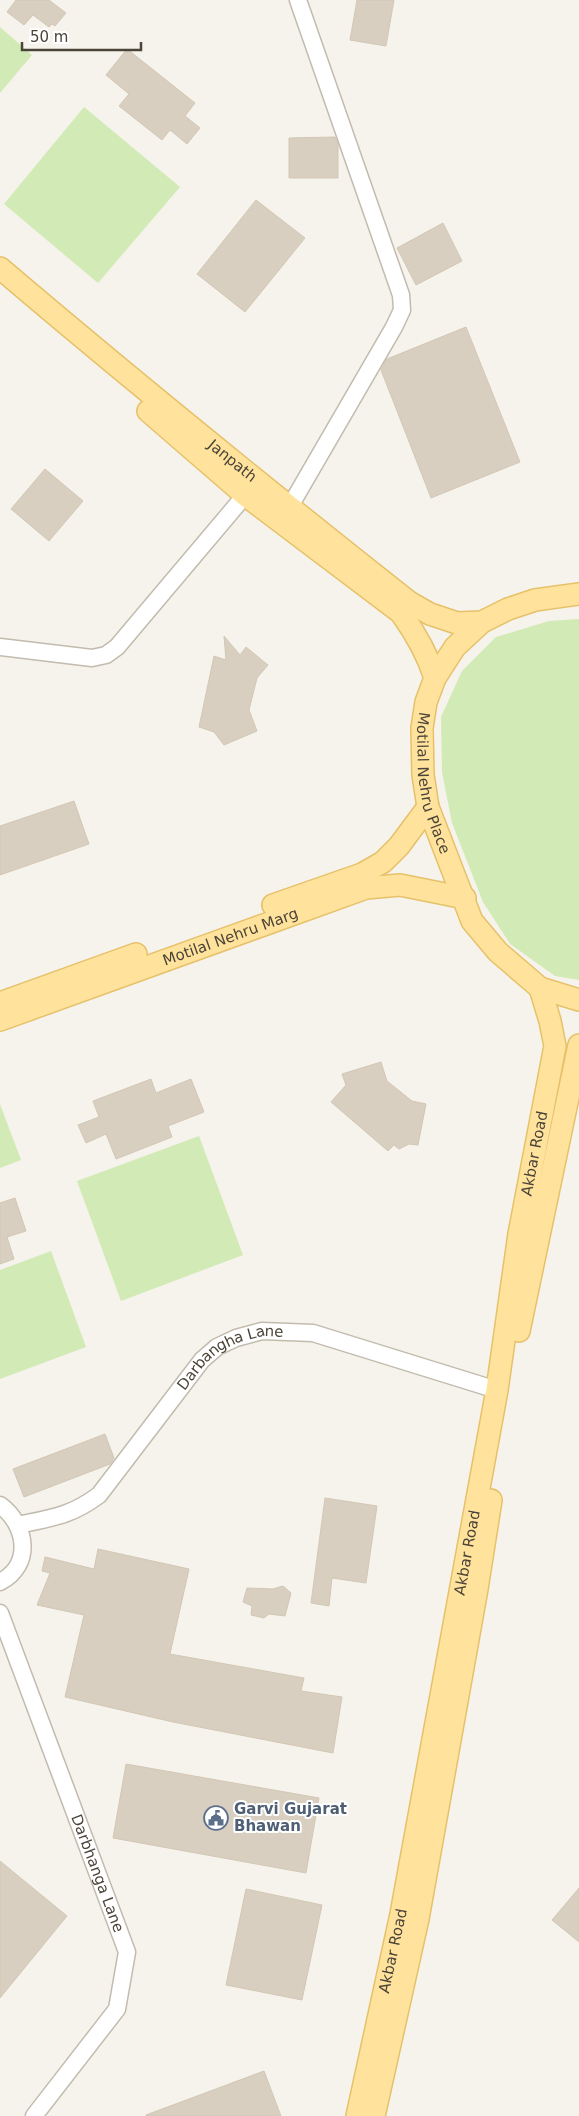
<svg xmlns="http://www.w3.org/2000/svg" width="579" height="2116" font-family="'DejaVu Sans',sans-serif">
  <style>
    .green { fill: #d2eab5 }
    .building { fill: #d8cfc1; stroke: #d3c7b4 }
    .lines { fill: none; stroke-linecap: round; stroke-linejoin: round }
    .minor-casing { stroke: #c2bbae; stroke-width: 19 }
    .major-casing { stroke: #e6c16a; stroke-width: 24 }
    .minor { stroke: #fff; stroke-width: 16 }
    .major { stroke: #ffe39c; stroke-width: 21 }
    .labels { text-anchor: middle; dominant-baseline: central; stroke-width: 4; stroke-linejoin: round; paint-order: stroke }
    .street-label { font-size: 15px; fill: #4b4439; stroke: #fff }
    .service-label { font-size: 15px; font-weight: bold; fill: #4e5e75; stroke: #fff; text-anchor: start }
  </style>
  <rect width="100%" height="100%" fill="#f6f3ec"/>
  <g class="green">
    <polygon points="0,27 32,55 0,93"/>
    <polygon points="84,107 180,187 98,283 4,204"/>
    <polygon points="579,619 579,980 555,976 510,944 483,902 452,823 442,772 441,717 462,671 496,637 549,621"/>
    <polygon points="0,1104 21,1160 0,1168"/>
    <polygon points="199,1136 243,1255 121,1301 77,1181"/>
    <polygon points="51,1251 86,1347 0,1379 0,1270"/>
  </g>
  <g class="building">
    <polygon points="16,0 49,0 66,13 55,26 52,24 49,27 33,15 24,25 7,12"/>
    <polygon points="357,0 394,0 386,46 350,40"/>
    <polygon points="127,49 195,103 185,116 200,128 187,144 170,130 162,140 119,106 129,94 106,75"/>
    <polygon points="335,137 338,144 338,178 289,178 289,138"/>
    <polygon points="256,200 305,238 245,312 197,274"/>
    <polygon points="443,223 462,261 416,285 397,248"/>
    <polygon points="466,327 520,462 431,498 381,370 387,359"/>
    <polygon points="45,469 83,501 49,541 11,509"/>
    <polygon points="224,636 240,655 246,647 268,665 257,678 249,710 257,731 224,745 214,732 199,727 214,656 226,660"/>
    <polygon points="74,801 89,844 0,875 0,826"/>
    <polygon points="381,1062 387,1081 412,1101 426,1104 418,1145 409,1144 399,1149 394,1145 388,1151 331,1102 346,1085 342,1074"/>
    <polygon points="151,1079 156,1093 191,1079 204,1112 168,1126 172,1137 116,1159 106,1134 86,1143 78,1125 99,1117 93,1101"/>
    <polygon points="15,1198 26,1231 7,1237 14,1259 0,1264 0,1203"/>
    <polygon points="105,1434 114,1458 110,1464 24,1497 13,1469"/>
    <polygon points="325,1498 377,1506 366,1583 332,1578 329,1606 311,1603"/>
    <polygon points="98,1549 189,1569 170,1654 304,1678 301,1691 342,1697 333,1753 173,1722 65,1697 84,1615 37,1605 50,1573 42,1571 45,1557 94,1569"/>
    <polygon points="283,1586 291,1593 285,1616 269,1614 264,1618 251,1615 252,1606 243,1602 247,1588 273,1589"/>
    <polygon points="126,1764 319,1798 306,1873 113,1838"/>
    <polygon points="0,1861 67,1916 0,1998"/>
    <polygon points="579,1888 579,1942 552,1920"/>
    <polygon points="246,1889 322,1905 302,2000 226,1985"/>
    <polygon points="264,2071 281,2116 146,2116 146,2115"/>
  </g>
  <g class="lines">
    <g class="minor-casing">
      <g id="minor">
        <polyline points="289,508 394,327 402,310 401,295 298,0"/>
        <polyline points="0,647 92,658 106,655 117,647 252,487"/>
        <path d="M0,1505C27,1525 33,1565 0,1582"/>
        <path id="s1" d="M18,1525C51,1518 71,1516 99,1495L202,1360L217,1347L236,1338L262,1331L313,1333L497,1390"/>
        <path id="s2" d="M0,1613L127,1952L117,2009L34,2116"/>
      </g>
    </g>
    <g class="major-casing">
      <g id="major">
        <path id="s3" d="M0,268C134,382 271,493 409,602L430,614L457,623L482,622"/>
        <path d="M148,411L245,495L401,613C416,634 427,653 435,678"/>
        <path id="s4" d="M579,594L535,600L508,609L482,622L455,647L435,678L426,702L422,728L423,775L428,807L472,921L498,952L540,988L579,1000"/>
        <polyline points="273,905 362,874 383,862 399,846 428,807"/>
        <polyline points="0,1003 136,954"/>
        <path id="s5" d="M0,1020L366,888L400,885L465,898"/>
        <polyline points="519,1331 579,1045"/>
        <path id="s6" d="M357,2116L401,1914L497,1390L519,1234L555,1046L550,1021L540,988"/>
        <polyline points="374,2116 418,1919 477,1589 491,1500"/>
      </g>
    </g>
    <use href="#minor" class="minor"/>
    <use href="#major" class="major"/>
  </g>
  <defs>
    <g id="civic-ring" transform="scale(1.25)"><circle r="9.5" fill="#fff" stroke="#5c6f8a" stroke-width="1.5"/><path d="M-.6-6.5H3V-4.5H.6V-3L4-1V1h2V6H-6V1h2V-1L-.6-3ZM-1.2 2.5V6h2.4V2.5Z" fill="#5c6f8a"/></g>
  </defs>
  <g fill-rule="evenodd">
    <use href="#civic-ring" x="216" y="1818"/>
  </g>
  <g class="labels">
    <g class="street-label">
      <text stroke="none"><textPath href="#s3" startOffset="302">Janpath</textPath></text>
      <text stroke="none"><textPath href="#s4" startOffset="284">Motilal Nehru Place</textPath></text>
      <text stroke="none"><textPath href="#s5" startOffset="245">Motilal Nehru Marg</textPath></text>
      <text stroke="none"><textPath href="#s6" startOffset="979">Akbar Road</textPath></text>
      <text stroke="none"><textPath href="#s1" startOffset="284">Darbangha Lane</textPath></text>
      <text stroke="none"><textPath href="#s6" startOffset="574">Akbar Road</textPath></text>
      <text stroke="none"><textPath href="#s2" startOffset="278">Darbhanga Lane</textPath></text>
      <text stroke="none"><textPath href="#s6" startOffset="169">Akbar Road</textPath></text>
    </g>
    <g class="service-label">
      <text x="234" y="1809">Garvi Gujarat<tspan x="234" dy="17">Bhawan</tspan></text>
    </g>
  </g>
  <path d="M22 42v8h119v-8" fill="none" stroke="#4b4439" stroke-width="2.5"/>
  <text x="30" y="42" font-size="15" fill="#4b4439" stroke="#ffffff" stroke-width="4" paint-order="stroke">50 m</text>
</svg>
